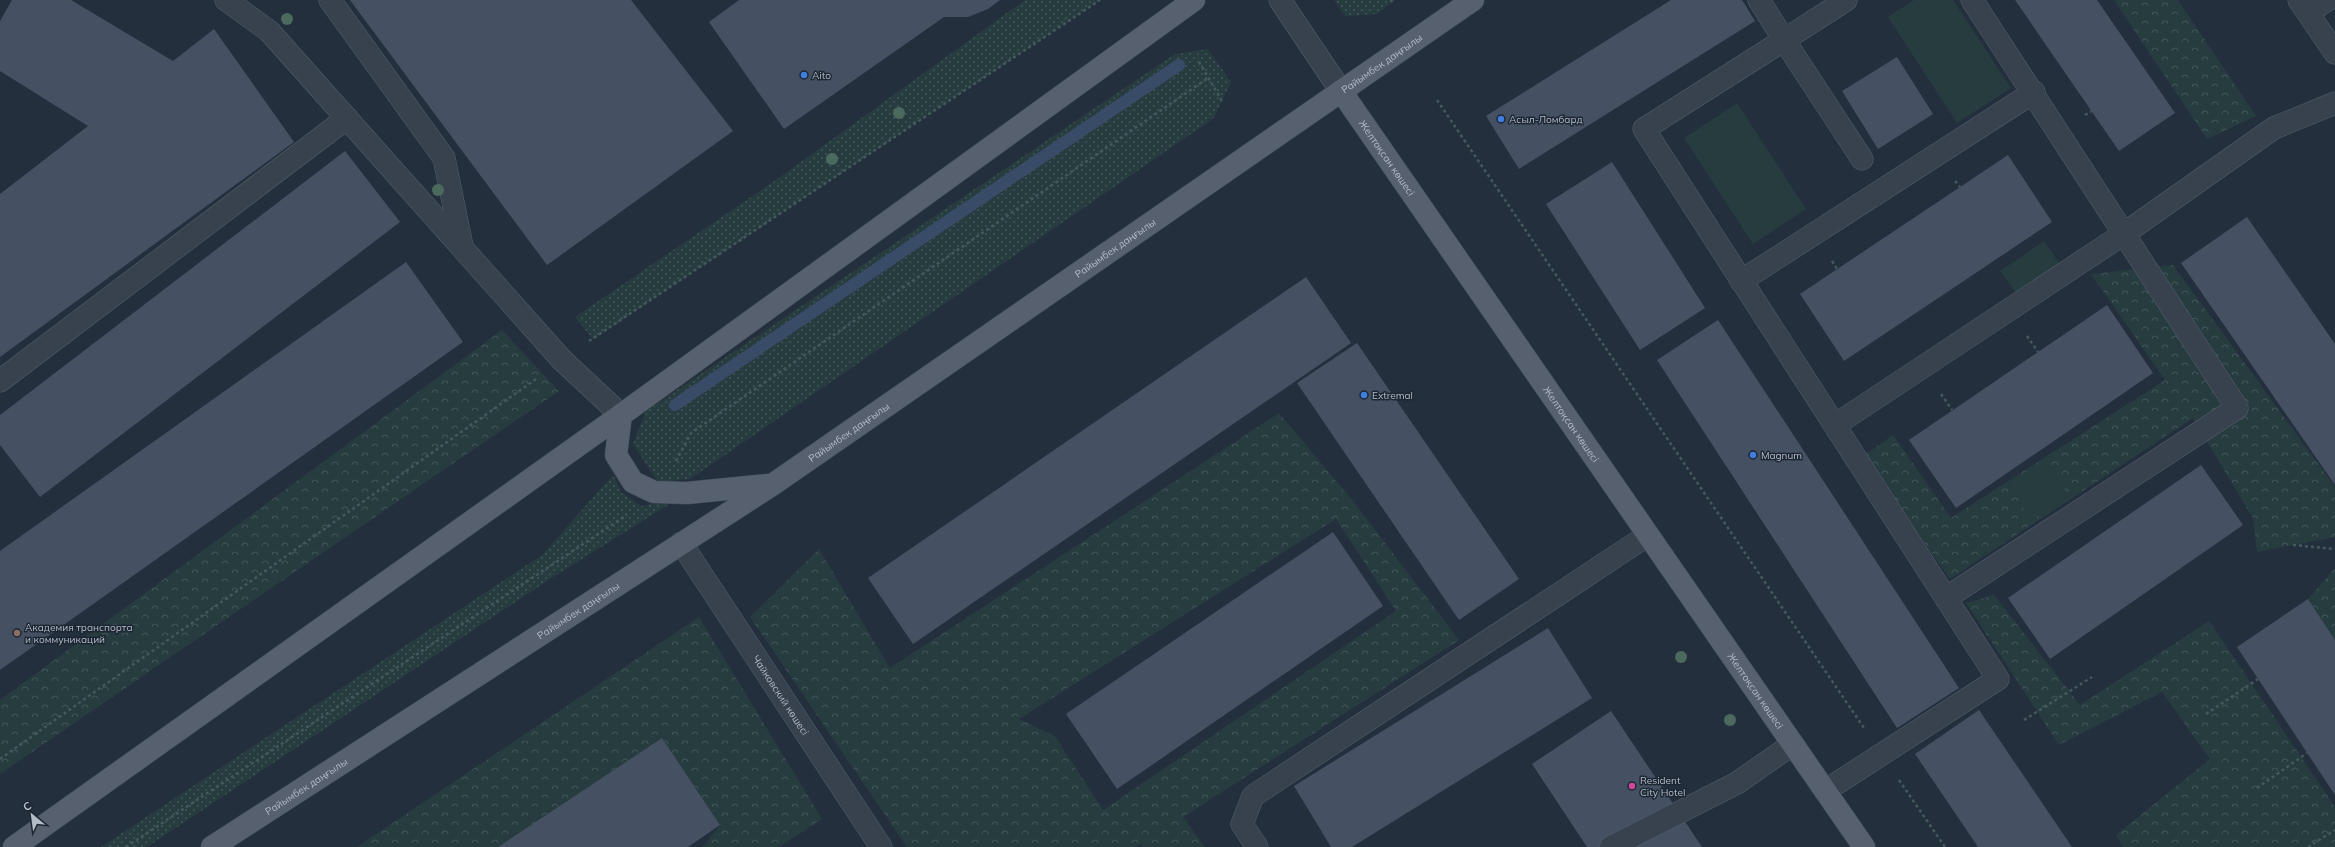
<svg xmlns="http://www.w3.org/2000/svg" width="2335" height="847" font-family="Mulish,sans-serif">
  <style>
    .grass { fill: url(#grass-dots) }
    .forest { fill: url(#forest-crowns); fill-rule: evenodd }
    .pitch { fill: #263c3f }
    .lines { fill: none; stroke-linecap: round; stroke-linejoin: round }
    .stream { stroke: #394c67; stroke-width: 12 }
    .building { fill: #455162 }
    .minor-casing { stroke: #565f6c; stroke-width: 23 }
    .major-casing { stroke: #414a57; stroke-width: 23 }
    .path { stroke: #44595c; stroke-width: 2.5; stroke-dasharray: 3 3; stroke-linecap: butt }
    .minor { stroke: #38414e; stroke-width: 22 }
    .major { stroke: #56606e; stroke-width: 22 }
    .tree { fill: #4b6a5d }
    .shop-dot { fill: #3f7fe0; stroke: #1d2633; stroke-width: 1.5 }
    .education-dot { fill: #8d6e63; stroke: #1d2633; stroke-width: 1.5 }
    .hotel-dot { fill: #d1479c; stroke: #1d2633; stroke-width: 1.5 }
    .labels { text-anchor: middle; dominant-baseline: central; stroke-width: 3; stroke-linejoin: round; paint-order: stroke }
    .street-label { font-size: 10px; fill: #b4bcc9; stroke: #1d2633 }
    .poi-label { font-size: 10px; fill: #b4bcc9; stroke: #1d2633; text-anchor: start }
  </style>
  <defs>
    <pattern id="grass-dots" width="8" height="8" patternUnits="userSpaceOnUse"><rect width="8" height="8" fill="#263c3f"/><path d="M2 2h.1M6 6h.1" fill="none" stroke="#435659" stroke-width="1.8" stroke-linecap="round"/></pattern>
    <pattern id="forest-crowns" width="20" height="18" patternUnits="userSpaceOnUse"><rect width="20" height="18" fill="#263c3f"/><path d="M2 6a3 3 0 1 1 6 0M12 15a3 3 0 1 1 6 0" fill="none" stroke="#435659"/></pattern>
  </defs>
  <rect width="100%" height="100%" fill="#242f3e"/>
  <g class="grass">
    <polygon points="1025,0 1100,0 593,339 575,317 776,180"/>
    <polygon points="1334,0 1395,0 1377,14 1345,16"/>
    <polygon points="1208,49 1231,82 1214,118 690,479 658,482 633,444 646,411 1175,54"/>
    <polygon points="613,475 622,493 641,506 676,500 553,577 147,847 101,847 542,555"/>
  </g>
  <g class="forest">
    <polygon points="2114,0 2178,0 2256,116 2207,139"/>
    <polygon points="2173,265 2335,487 2335,537 2257,552 2253,518 2193,418 1950,579 1863,456 1893,435 1951,518 2165,380 2091,274"/>
    <polygon points="502,330 559,391 0,774 0,700"/>
    <path d="M1279,413L1357,506L1459,640L1183,817L1205,847H1143L1141,844L1136,847H907L750,617L819,549L890,668ZM1336,519L1396,611L1103,810L1055,736L1019,719Z"/>
    <polygon points="2335,568 2335,640 2308,599"/>
    <polygon points="1994,595 2080,705 2209,621 2335,807 2335,847 2123,847 2116,835 2210,759 2162,692 2059,745 1966,603"/>
    <polygon points="699,617 822,819 779,847 703,847 720,825 662,738 498,847 357,847"/>
  </g>
  <g class="pitch">
    <polygon points="1914,0 1953,0 2011,88 1957,123 1888,17"/>
    <polygon points="1737,103 1806,209 1753,244 1684,138"/>
    <polygon points="2044,241 2060,264 2016,293 2000,271"/>
    <polygon points="2045,460 2069,496 2031,520 2008,483"/>
  </g>
  <g class="lines">
    <polyline class="stream" points="675,405 1179,65"/>
  </g>
  <g class="building">
    <polygon points="12,0 71,0 173,61 214,29 294,142 0,357 0,194 88,126 0,71 0,21"/>
    <polygon points="350,0 631,0 733,131 547,265"/>
    <polygon points="739,0 1000,0 988,9 968,17 944,17 784,129 709,22"/>
    <polygon points="1671,0 1742,0 1755,21 1519,169 1486,116"/>
    <polygon points="2015,0 2097,0 2175,113 2119,151"/>
    <polygon points="1897,57 1933,114 1878,149 1842,91"/>
    <polygon points="345,151 400,222 40,497 0,445 0,415"/>
    <polygon points="2008,155 2052,222 1844,361 1800,294"/>
    <polygon points="1612,162 1705,308 1640,350 1546,204"/>
    <polygon points="2247,217 2335,344 2335,485 2181,263"/>
    <polygon points="406,262 463,342 0,670 0,551"/>
    <polygon points="1306,277 1351,343 913,644 868,578"/>
    <polygon points="2107,305 2153,373 1956,508 1909,440"/>
    <polygon points="1718,320 1959,688 1897,728 1657,360"/>
    <polygon points="1357,343 1519,579 1459,620 1297,383"/>
    <polygon points="2201,465 2243,525 2050,659 2008,598"/>
    <polygon points="1333,532 1383,606 1117,789 1066,714"/>
    <polygon points="2308,599 2335,640 2335,795 2237,647"/>
    <polygon points="1548,628 1592,698 1352,847 1331,847 1294,786"/>
    <polygon points="1979,710 2072,847 1978,847 1915,754"/>
    <polygon points="1611,711 1702,847 1587,847 1532,764"/>
    <polygon points="662,738 720,825 688,847 498,847"/>
  </g>
  <g class="lines">
    <g class="minor-casing">
      <g id="minor">
        <polyline points="226,0 269,31 562,360 621,415"/>
        <polyline points="330,0 444,158 462,246"/>
        <polyline points="1280,0 1341,91"/>
        <polyline points="1759,0 1784,40 1644,129 1998,679 1825,791"/>
        <polyline points="1846,0 1784,40 1862,159"/>
        <polyline points="2299,0 2335,53"/>
        <polyline points="2308,13 2327,0"/>
        <polyline points="1741,281 2034,92"/>
        <polyline points="0,381 347,118"/>
        <polyline points="1835,425 2125,233 2274,128 2335,103"/>
        <path id="s1" d="M681,543L881,847"/>
        <polyline points="1946,598 2237,408 1972,0"/>
        <polyline points="1257,847 1242,824 1253,796 1648,535"/>
        <polyline points="1611,847 1737,783 1793,744"/>
      </g>
    </g>
    <g class="major-casing">
      <g id="major">
        <path id="s2" d="M1341,91L1864,847"/>
        <polyline points="621,415 616,455 633,482 654,492 687,493 768,485"/>
        <polyline points="14,847 621,415 1194,0"/>
        <path id="s3" d="M212,847L772,485L1473,0"/>
      </g>
    </g>
    <g class="path">
      <polyline points="1391,0 1392,2"/>
      <polyline points="1199,62 1222,101"/>
      <polyline points="1437,100 1864,728"/>
      <polyline points="2085,115 2092,111"/>
      <polyline points="1955,181 1960,187"/>
      <polyline points="1832,261 1837,269"/>
      <polyline points="2027,336 2038,352"/>
      <polyline points="589,341 1100,0"/>
      <polyline points="1941,394 1952,410"/>
      <polyline points="676,461 691,433 1208,78"/>
      <polyline points="2293,545 2335,549"/>
      <polyline points="2206,714 2258,679"/>
      <polyline points="2024,720 2092,677"/>
      <polyline points="0,759 536,379"/>
      <polyline points="1899,780 1945,847"/>
      <polyline points="2257,788 2307,753"/>
      <polyline points="126,847 627,515"/>
      <polyline points="2308,847 2335,830"/>
    </g>
    <use href="#minor" class="minor"/>
    <use href="#major" class="major"/>
  </g>
  <g class="tree">
    <circle cx="287" cy="19" r="6"/>
    <circle cx="899" cy="113" r="6"/>
    <circle cx="832" cy="159" r="6"/>
    <circle cx="438" cy="190" r="6"/>
    <circle cx="1681" cy="657" r="6"/>
    <circle cx="1730" cy="720" r="6"/>
  </g>
  <g class="shop-dot">
    <circle cx="804" cy="75" r="4"/>
    <circle cx="1501" cy="119" r="4"/>
    <circle cx="1364" cy="395" r="4"/>
    <circle cx="1753" cy="455" r="4"/>
  </g>
  <circle class="education-dot" cx="17" cy="633" r="4"/>
  <circle class="hotel-dot" cx="1632" cy="786" r="4"/>
  <g class="labels">
    <g class="street-label">
      <text stroke="none"><textPath href="#s3" startOffset="1408">Райымбек даңғылы</textPath></text>
      <text stroke="none"><textPath href="#s2" startOffset="81">Желтоқсан көшесі</textPath></text>
      <text stroke="none"><textPath href="#s3" startOffset="1084">Райымбек даңғылы</textPath></text>
      <text stroke="none"><textPath href="#s2" startOffset="405">Желтоқсан көшесі</textPath></text>
      <text stroke="none"><textPath href="#s3" startOffset="760">Райымбек даңғылы</textPath></text>
      <text stroke="none"><textPath href="#s3" startOffset="436">Райымбек даңғылы</textPath></text>
      <text stroke="none"><textPath href="#s2" startOffset="729">Желтоқсан көшесі</textPath></text>
      <text stroke="none"><textPath href="#s1" startOffset="182">Чайковский көшесі</textPath></text>
      <text stroke="none"><textPath href="#s3" startOffset="112">Райымбек даңғылы</textPath></text>
    </g>
    <g class="poi-label">
      <text x="812" y="75">Aito</text>
      <text x="1509" y="119">Асыл-Ломбард</text>
      <text x="1372" y="395">Extremal</text>
      <text x="1761" y="455">Magnum</text>
      <text x="25" y="627">Академия транспорта<tspan x="25" dy="12">и коммуникаций</tspan></text>
      <text x="1640" y="780">Resident<tspan x="1640" dy="12">City Hotel</tspan></text>
    </g>
  </g>
  <g transform="translate(32 815) rotate(331)" stroke="#1d2633" stroke-width="3" paint-order="stroke">
  <path d="M0-3L7 15L0 10L-7 15Z" fill="#b4bcc9"/>
  <text y="-6" font-size="11" font-weight="bold" text-anchor="middle" fill="#b4bcc9">С</text>
  </g>
</svg>
